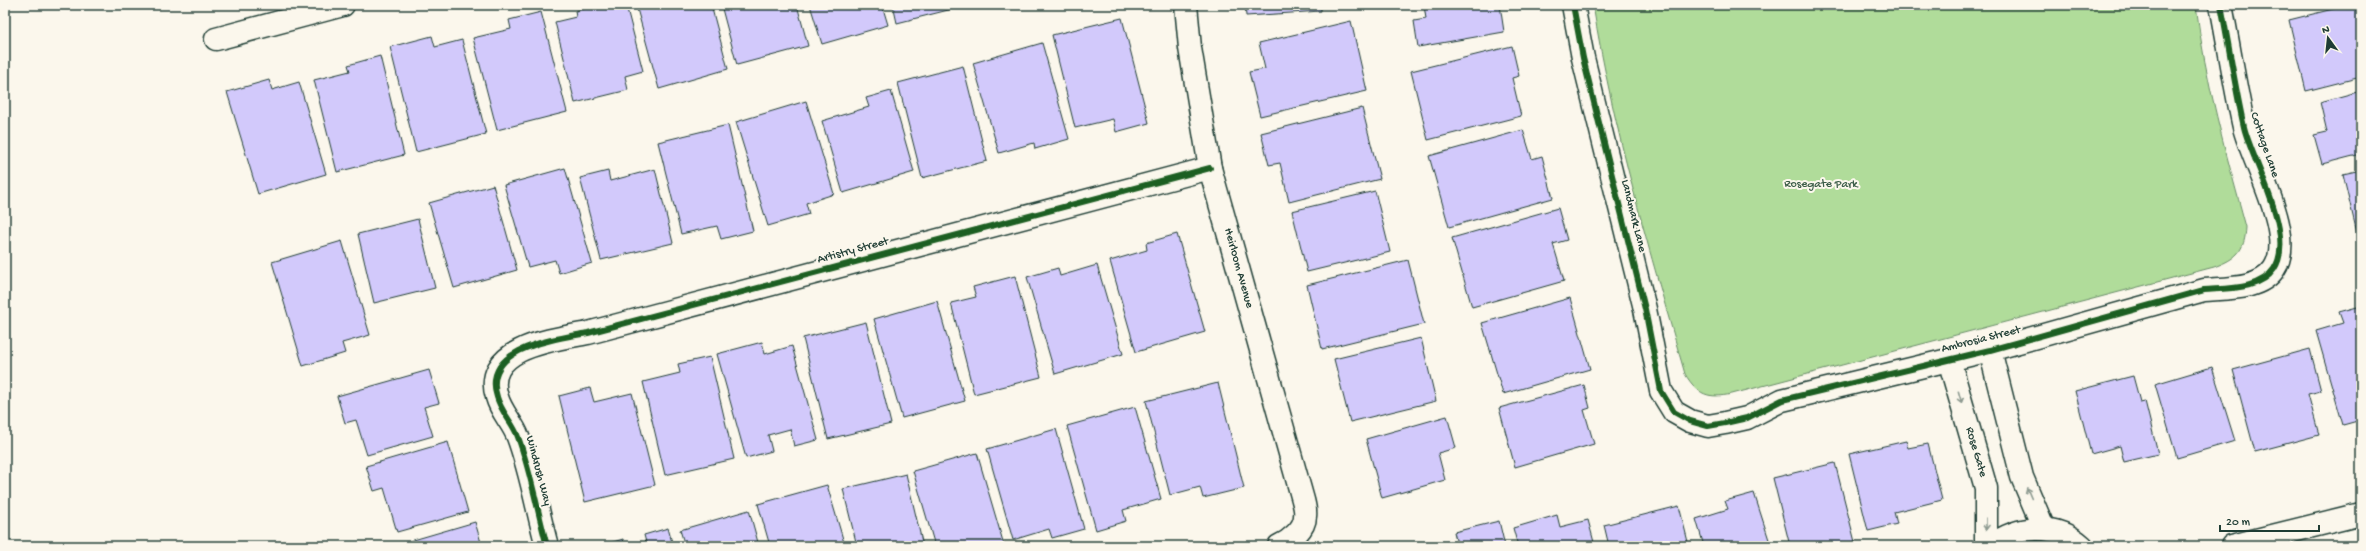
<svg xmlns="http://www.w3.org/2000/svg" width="2366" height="551" font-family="'Gochi Hand',sans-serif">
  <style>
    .green { fill: #b0dc9a; stroke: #688c67 }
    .building { fill: #d2c9fb; stroke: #1f3d34 }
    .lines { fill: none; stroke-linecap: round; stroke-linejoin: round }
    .street-casing { stroke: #1f3d34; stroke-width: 25 }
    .secondary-casing { stroke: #1f3d34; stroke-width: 25 }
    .street { stroke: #fbf7ec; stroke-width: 22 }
    .secondary { stroke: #fbf7ec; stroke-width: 22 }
    .cycleway-casing { stroke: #fbf7ec; stroke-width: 8 }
    .cycleway { stroke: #1b5e20; stroke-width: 6 }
    .oneway { stroke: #8d9a90 }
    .labels { text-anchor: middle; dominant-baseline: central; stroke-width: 4; stroke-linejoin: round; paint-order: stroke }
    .street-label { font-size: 12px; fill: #1f3d34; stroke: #fbf7ec }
    .park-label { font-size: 12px; fill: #3c5d48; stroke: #fbf7ec }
  </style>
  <rect width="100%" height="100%" fill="#fbf7ec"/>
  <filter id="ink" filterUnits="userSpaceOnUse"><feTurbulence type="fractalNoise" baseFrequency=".025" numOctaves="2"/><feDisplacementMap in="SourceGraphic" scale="8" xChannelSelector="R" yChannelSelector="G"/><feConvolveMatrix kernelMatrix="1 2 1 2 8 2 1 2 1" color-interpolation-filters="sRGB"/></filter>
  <g filter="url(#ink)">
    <path class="green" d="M1593,5H2196C2205,81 2226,153 2246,227C2245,251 2236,259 2214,267L1732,394C1708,399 1698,395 1685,374C1650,252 1613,130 1593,5Z"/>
    <g class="building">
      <polygon points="600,5 626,5 643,71 625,76 628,90 575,103 555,22 576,17 575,11"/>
      <polygon points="636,5 711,5 728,69 659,89"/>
      <polygon points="721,5 797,5 808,46 737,65"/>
      <polygon points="810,5 882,5 888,25 822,44"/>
      <polygon points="893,5 968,5 897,23"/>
      <polygon points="1245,5 1321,5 1321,11 1246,16"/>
      <polygon points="1424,5 1500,5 1504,32 1418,47 1414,21 1426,19"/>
      <polygon points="2349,5 2361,5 2361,77 2306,91 2289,20"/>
      <polygon points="541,12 567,112 497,130 473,38 511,29 509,20"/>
      <polygon points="1122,18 1149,123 1116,132 1113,119 1075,128 1052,35"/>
      <polygon points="1351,21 1367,91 1260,116 1249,72 1265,69 1259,43"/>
      <polygon points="432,36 435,47 462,40 486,134 416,152 390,47"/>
      <polygon points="1042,43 1069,139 1035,149 1034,143 999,153 973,63"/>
      <polygon points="1512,46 1519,76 1512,78 1521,116 1428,140 1411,71"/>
      <polygon points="380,56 404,155 337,172 314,80 350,71 348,65"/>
      <polygon points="963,66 987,161 922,178 898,83"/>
      <polygon points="269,80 272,90 299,82 326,174 258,194 227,92"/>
      <polygon points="891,91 914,172 843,193 822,121 869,107 866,98"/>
      <polygon points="2361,91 2361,154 2322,164 2314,135 2327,132 2320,102"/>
      <polygon points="806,101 834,194 806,203 809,214 768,226 736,122"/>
      <polygon points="1362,108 1380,179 1289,202 1280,163 1269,165 1261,133"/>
      <polygon points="728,125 753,231 721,239 717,226 681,234 658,142"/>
      <polygon points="1523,130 1532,159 1542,156 1553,198 1449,227 1429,156"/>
      <polygon points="565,168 592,263 559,273 555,260 528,267 504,185"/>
      <polygon points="655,169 673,243 601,260 580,178 608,171 610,181"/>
      <polygon points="2361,170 2361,232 2357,233 2343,174"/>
      <polygon points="493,185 517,270 454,288 429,203"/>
      <polygon points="1375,191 1390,252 1307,272 1292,211"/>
      <polygon points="1558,208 1567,240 1553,244 1564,281 1472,307 1452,238"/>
      <polygon points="418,219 435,288 374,303 358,234"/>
      <polygon points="1177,234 1205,332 1136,352 1110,261 1147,250 1146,243"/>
      <polygon points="342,241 370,335 342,343 345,353 303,366 272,262"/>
      <polygon points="1408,260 1424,324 1322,349 1307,285"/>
      <polygon points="1097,265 1123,354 1055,374 1027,277 1058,268 1060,276"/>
      <polygon points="1015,276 1041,377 974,394 951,303 976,297 973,287"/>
      <polygon points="1570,298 1590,369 1503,394 1482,323"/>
      <polygon points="937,301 965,401 902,418 874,319"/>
      <polygon points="2361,306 2361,420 2343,425 2316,331 2343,323 2339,312"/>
      <polygon points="866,322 891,424 828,439 803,338"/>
      <polygon points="1421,338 1436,401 1350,422 1334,359"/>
      <polygon points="762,342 765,354 792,346 818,440 794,446 790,429 768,435 772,451 746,458 717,354"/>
      <polygon points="2310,349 2321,391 2308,394 2319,435 2255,452 2233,370"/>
      <polygon points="710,357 734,459 665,475 643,382 680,373 678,364"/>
      <polygon points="2212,367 2235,441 2177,458 2155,384"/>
      <polygon points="429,370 439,403 424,407 433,436 367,455 356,420 345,423 337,396"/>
      <polygon points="2133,376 2140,402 2145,401 2158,454 2124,462 2120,446 2091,454 2075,391"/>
      <polygon points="1218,383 1244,488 1203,498 1200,487 1170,495 1146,401"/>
      <polygon points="1584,385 1590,408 1584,410 1594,444 1515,467 1499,408"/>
      <polygon points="590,388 594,402 632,393 655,485 585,502 559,396"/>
      <polygon points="1135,407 1161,499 1123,510 1126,521 1096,530 1067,426"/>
      <polygon points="1447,416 1456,448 1438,453 1445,480 1382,498 1366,439"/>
      <polygon points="1056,429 1084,529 1052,538 1049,529 1013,540 987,449"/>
      <polygon points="1906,441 1908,448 1928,444 1942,500 1894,512 1897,524 1868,531 1849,454"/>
      <polygon points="448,442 468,512 397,532 384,488 374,491 366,466"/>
      <polygon points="977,453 1004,545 935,546 913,471"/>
      <polygon points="1835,463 1855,542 1839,546 1790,546 1773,478"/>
      <polygon points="906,474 923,546 857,546 843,489"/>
      <polygon points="827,485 845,546 770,546 758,504"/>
      <polygon points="1754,493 1771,546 1704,546 1696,519 1728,509 1725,501"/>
      <polygon points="1679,506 1689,546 1609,546 1604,525"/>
      <polygon points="749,510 759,546 685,546 680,530"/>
      <polygon points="1557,515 1560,527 1588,520 1595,546 1518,546 1513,528"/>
      <polygon points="1499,521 1505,546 1450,546 1457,544 1454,532"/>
      <polygon points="475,522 482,546 393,546"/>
      <polygon points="668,528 673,546 647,546 644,535"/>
      <polygon points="623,539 625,546 600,546"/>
    </g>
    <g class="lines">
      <g class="street-casing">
        <g id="street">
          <path id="s1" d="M1186,5L1190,48L1210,168L1303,500C1304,504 1306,511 1305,516C1305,529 1290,541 1279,546"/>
          <path d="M1573,5L1583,58L1645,309L1661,391L1674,412L1690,421L1708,426L1725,423L1747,418L1782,400L1990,350L2204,290C2227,288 2260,290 2274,269C2297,235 2252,162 2244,127C2235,87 2229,46 2221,5"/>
          <polyline points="216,39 343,5"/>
          <polyline points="1990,350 2022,477 2044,529"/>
          <path id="s2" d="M1949,360L1986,488V546"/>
          <path d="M547,546C537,510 531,472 518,437C513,423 501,412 497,397C481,347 556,339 588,333L1210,168"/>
        </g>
      </g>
      <g class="secondary-casing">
        <g id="secondary">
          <path d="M1991,546C2018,525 2055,522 2082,546"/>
          <polyline points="2232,546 2361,514"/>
        </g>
      </g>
      <use href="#street" class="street"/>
      <use href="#secondary" class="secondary"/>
      <g class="cycleway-casing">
        <g id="cycleway">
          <path d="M1573,5L1583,58L1645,309L1661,391L1674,412L1690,421L1708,426L1725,423L1747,418L1782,400L1990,350L2204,290C2227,288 2260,290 2274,269C2297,235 2252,162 2244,127C2235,87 2229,46 2221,5"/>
          <path d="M547,546C537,510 531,472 518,437C513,423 501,412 497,397C481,347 556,339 588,333L1210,168"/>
        </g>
      </g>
      <use href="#cycleway" class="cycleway"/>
    </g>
    <defs><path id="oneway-shaft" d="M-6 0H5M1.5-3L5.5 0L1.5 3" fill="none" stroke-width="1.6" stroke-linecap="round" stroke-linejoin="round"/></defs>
    <g class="oneway">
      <use href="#oneway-shaft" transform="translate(1960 397) rotate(74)"/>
      <use href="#oneway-shaft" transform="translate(2029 493) rotate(-113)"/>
      <use href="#oneway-shaft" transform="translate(1986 524) rotate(90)"/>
    </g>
  </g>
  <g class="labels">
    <g class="street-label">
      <text transform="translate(2264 145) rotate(71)">Cottage Lane</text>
      <text transform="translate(1633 216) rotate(76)">Landmark Lane</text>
      <text transform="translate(853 251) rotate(-15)">Artistry Street</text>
      <text stroke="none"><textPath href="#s1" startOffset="269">Heirloom Avenue</textPath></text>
      <text transform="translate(1981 340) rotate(-14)">Ambrosia Street</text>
      <text stroke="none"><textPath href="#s2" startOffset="96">Rose Gate</textPath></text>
      <text transform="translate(538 471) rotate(75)">Windrush Way</text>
    </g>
    <g class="park-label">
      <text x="1821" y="185">Rosegate Park</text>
    </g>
  </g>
  <rect width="2366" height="551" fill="none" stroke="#fbf7ec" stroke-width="20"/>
  <rect x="10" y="10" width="2346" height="531" fill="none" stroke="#1f3d34" stroke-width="1.5" filter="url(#ink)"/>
  <g transform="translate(2328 38) rotate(345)" stroke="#fbf7ec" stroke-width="3" paint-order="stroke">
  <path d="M0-3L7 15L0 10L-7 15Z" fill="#1f3d34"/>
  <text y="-6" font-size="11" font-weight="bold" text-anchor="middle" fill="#1f3d34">N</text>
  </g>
  <path d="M2220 525v6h99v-6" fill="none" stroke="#1f3d34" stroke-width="2"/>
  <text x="2226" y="525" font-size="12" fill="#1f3d34" stroke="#fbf7ec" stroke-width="3" paint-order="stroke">20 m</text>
</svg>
